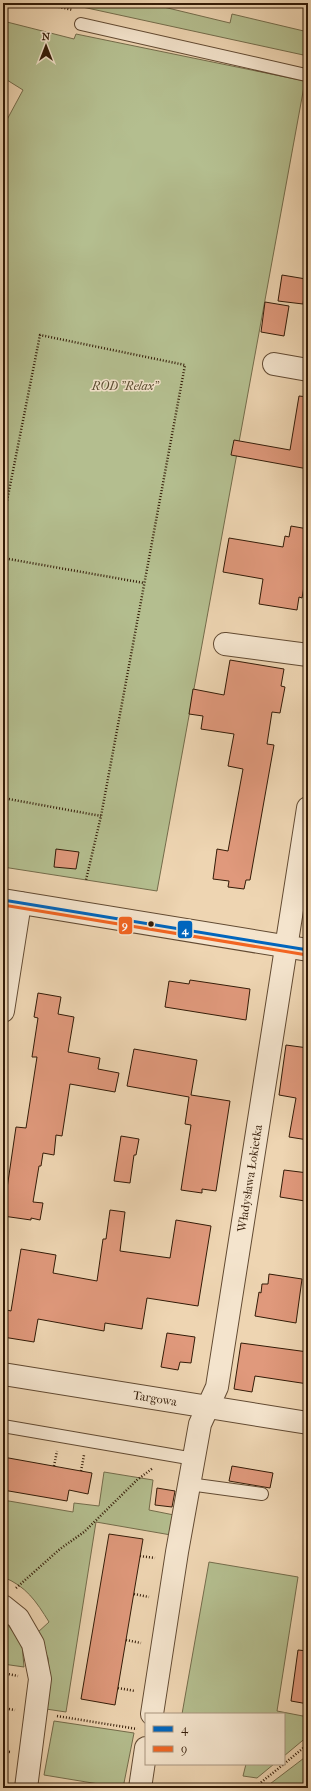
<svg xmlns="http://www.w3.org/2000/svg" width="311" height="1791" font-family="'IM FELL French Canon',serif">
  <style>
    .green { fill: #b4be8f; stroke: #746c4b }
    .building { fill: #e0997c; stroke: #331b07 }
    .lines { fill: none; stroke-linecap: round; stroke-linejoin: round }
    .service-casing { stroke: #624a32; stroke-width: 14 }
    .minor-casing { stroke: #624a32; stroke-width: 24 }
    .tertiary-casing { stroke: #624a32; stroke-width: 24 }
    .path { stroke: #331b07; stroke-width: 2.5; stroke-dasharray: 1 2; stroke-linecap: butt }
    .service { stroke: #f4e4cd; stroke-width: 12 }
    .minor { stroke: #f4e4cd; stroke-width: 22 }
    .tertiary { stroke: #f4e4cd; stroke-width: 22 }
    .bus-1-casing { stroke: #f4e4cd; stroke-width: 6 }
    .bus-2-casing { stroke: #f4e4cd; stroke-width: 6 }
    .bus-1 { stroke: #0065bd; stroke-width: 3 }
    .bus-2 { stroke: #f26522; stroke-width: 3 }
    .bus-dot { fill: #331b07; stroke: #f4e4cd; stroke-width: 1.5 }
    .labels { text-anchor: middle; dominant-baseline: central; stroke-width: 3; stroke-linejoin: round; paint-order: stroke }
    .park-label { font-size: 12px; font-style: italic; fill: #5a4c30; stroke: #f4e4cd }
    .street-label { font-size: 12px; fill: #331b07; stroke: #f4e4cd }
    .line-badge { stroke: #f4e4cd; stroke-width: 1.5 }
    .badge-label { font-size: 11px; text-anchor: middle; font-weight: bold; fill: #fff }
  </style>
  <rect width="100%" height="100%" fill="#eed5b2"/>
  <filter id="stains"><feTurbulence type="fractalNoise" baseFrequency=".005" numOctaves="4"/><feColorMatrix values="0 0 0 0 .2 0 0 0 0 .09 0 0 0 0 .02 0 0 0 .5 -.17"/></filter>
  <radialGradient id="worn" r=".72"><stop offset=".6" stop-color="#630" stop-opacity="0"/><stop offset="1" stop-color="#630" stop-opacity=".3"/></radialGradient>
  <g class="green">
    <polygon points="64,3 147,3 230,23 232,14 308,32 308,56"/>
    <polygon points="3,21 74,39 76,34 305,81 157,891 3,867 3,127 23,90 7,80 3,85"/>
    <path d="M104,1472L153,1480L149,1510L174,1515L171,1535L96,1522L66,1712L46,1709L50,1682L48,1658L37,1633L49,1622C36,1601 26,1586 3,1577V1500L73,1512L74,1503L99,1506Z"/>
    <polygon points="209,1562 298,1577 277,1711 308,1717 308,1736 284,1756 284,1714 182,1714"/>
    <polygon points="3,1618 22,1644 24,1667 3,1664"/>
    <polygon points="54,1721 134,1733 123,1788 44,1775"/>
    <polygon points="308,1755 308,1788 265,1788 266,1787"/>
    <polygon points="246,1764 274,1764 257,1778 243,1776"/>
  </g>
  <g class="building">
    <polygon points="282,275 306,279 303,304 278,301"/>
    <polygon points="265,302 289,306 284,336 261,332"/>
    <polygon points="299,396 308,397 308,469 231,455 234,440 290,450"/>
    <polygon points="291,526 308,529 308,563 302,598 299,597 297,610 259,604 263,579 223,572 229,538 283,547 285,536 289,537"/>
    <polygon points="230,660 284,669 281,686 285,687 280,713 272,712 267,744 274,745 250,880 246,880 244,889 228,887 229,881 213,879 217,849 228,851 243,769 228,766 234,734 201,729 203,716 189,714 193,689 224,695"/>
    <polygon points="56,849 79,852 76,869 54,867"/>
    <polygon points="190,980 250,989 246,1020 165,1007 169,981 189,984"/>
    <polygon points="38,993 61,997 58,1014 74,1017 68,1052 100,1058 98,1069 119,1073 115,1092 70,1084 62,1136 56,1135 54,1155 43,1153 41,1166 39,1166 33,1202 43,1203 40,1220 31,1218 31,1220 3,1216 16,1127 26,1128 37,1057 32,1057 38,1018 34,1017"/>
    <polygon points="286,1045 308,1048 308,1140 289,1137 296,1098 279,1095"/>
    <polygon points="134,1049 197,1060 191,1095 230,1101 216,1191 202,1189 202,1193 181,1190 191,1125 185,1124 189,1097 127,1086"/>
    <polygon points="121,1136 139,1139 136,1155 134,1155 130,1183 114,1181"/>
    <polygon points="284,1170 308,1173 305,1201 280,1197"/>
    <polygon points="110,1210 125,1212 120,1251 170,1258 176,1220 211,1226 198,1306 147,1298 142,1329 105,1323 104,1331 38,1319 34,1342 3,1337 3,1309 11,1311 21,1249 56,1255 53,1273 97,1281 103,1239 106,1239"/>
    <polygon points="269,1274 302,1279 296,1323 255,1316 259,1292 261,1293 262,1284 268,1284"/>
    <polygon points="167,1333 195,1337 191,1363 180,1362 178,1370 161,1367"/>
    <polygon points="241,1343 308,1352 308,1384 255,1376 252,1392 234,1389"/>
    <polygon points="3,1457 92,1473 88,1494 69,1490 67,1501 3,1490"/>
    <polygon points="232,1466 273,1473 270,1488 229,1481"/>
    <polygon points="157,1488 175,1491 172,1507 155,1505"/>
    <polygon points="109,1534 143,1539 115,1705 81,1699"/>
    <polygon points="298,1650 308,1651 308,1704 291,1701"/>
  </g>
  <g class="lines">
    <g class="service-casing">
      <g id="service">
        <polyline points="81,24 306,75 308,73"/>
        <polyline points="3,1426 194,1459"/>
        <polyline points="189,1484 262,1494"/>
      </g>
    </g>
    <g class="minor-casing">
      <g id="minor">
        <polyline points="274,364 308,370"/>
        <polyline points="225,644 308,655"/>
        <polyline points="3,1011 20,903"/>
        <path id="s1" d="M3,1374L308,1423"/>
        <polyline points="3,1606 18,1618 33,1644 40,1679 26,1788"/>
        <path id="s2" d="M152,1714L177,1552L200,1424L217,1387L308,808"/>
        <polyline points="140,1788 146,1748"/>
      </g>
    </g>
    <g class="tertiary-casing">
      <polyline id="tertiary" points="3,900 308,950"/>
    </g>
    <g class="path">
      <polyline points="41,3 73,10"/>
      <polyline points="3,521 40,335 185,365 101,816 86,880"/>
      <polyline points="3,558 144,583"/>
      <polyline points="3,798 101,816"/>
      <polyline points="54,1466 57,1451"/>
      <polyline points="81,1471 84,1455"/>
      <polyline points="140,1556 155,1558"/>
      <polyline points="16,1588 60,1549 84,1532 137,1480 153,1468"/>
      <polyline points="134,1594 149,1597"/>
      <polyline points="126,1640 141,1643"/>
      <polyline points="3,1673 18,1676"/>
      <polyline points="118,1688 135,1691"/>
      <polyline points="3,1708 15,1710"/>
      <polyline points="57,1716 137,1729"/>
      <polyline points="3,1751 10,1752"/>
      <polyline points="284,1764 308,1744"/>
      <polyline points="254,1788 284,1764"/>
    </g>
    <use href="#service" class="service"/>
    <use href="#minor" class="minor"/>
    <use href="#tertiary" class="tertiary"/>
    <g class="bus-1-casing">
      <polyline id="bus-1" points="3,900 308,950"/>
    </g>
    <g class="bus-2-casing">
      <polyline id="bus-2" points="3,905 307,955"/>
    </g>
    <use href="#bus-1" class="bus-1"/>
    <use href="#bus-2" class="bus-2"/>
  </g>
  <circle class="bus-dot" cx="151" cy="924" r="3.5"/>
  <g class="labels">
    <g class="park-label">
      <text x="125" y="386">ROD "Relax"</text>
    </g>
    <g class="street-label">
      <text stroke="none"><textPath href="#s2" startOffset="546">Władysława Łokietka</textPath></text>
      <text stroke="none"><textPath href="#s1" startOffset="154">Targowa</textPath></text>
    </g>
  </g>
  <g class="line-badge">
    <rect x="118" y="916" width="15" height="19" rx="4" fill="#f26522"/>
    <rect x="177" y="920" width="16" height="19" rx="4" fill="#0065bd"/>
  </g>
  <g class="badge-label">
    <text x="125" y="929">9</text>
    <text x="185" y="934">4</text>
  </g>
  <rect width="311" height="1791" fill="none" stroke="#eed5b2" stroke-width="16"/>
  <rect x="4" y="4" width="303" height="1783" fill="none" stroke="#331b07" stroke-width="2"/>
  <rect x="8" y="8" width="295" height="1775" fill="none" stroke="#331b07"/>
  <rect x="145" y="1713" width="140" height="52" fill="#f4e4cd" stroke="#a7947e"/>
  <rect x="153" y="1726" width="20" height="6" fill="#0065bd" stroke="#a7947e"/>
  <text x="181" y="1733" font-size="12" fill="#331b07">4</text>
  <rect x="153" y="1746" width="20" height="6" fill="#f26522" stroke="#a7947e"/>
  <text x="181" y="1753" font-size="12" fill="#331b07">9</text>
  <g transform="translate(46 46)" stroke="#f4e4cd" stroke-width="3" paint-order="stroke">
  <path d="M0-3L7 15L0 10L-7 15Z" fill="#331b07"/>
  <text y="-6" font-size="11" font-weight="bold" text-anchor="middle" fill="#331b07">N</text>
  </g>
  <rect width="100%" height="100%" filter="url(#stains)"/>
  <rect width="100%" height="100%" fill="url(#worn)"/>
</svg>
